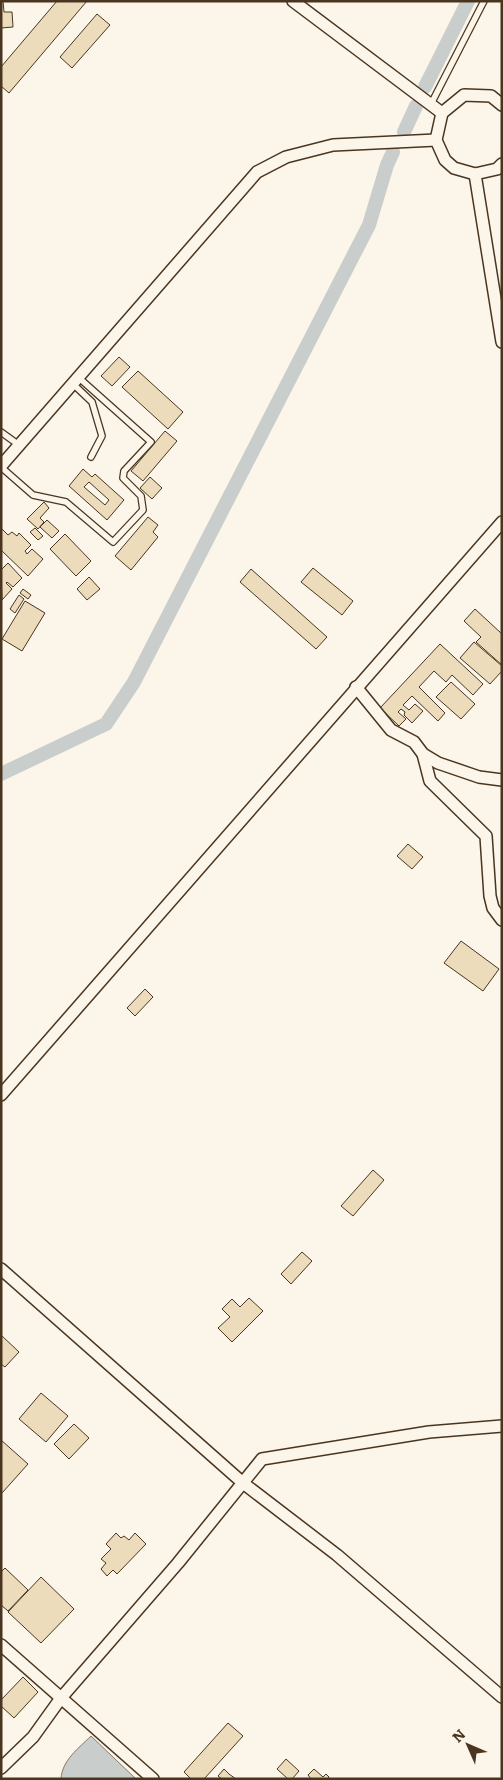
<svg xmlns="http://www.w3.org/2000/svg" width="503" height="1780" font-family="Literata,serif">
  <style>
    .water { fill: #c9cecd; stroke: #887966 }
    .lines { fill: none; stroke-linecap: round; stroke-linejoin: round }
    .canal { stroke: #c9cecd; stroke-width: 14 }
    .building { fill: #ecdcbc; stroke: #4a3520; fill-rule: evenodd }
    .service-casing { stroke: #4a3520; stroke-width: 8 }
    .minor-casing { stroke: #4a3520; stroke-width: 14 }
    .service { stroke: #fbf6e9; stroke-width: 5.5 }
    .minor { stroke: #fbf6e9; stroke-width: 11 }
  </style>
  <rect width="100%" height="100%" fill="#fbf6e9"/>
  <path class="water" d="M91,1736L136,1779H61C62,1760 79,1748 91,1736Z"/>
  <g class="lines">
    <g class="canal">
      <polyline points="425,87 468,1"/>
      <polyline points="404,132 416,106"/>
      <polyline points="1,774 106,724 134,682 369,225 387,165 393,152"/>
    </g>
  </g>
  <g class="building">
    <polygon points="1,1 3,1 4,12 12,12 13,27 1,28"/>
    <polygon points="57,1 87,1 9,93 1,86 1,67"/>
    <polygon points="97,14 110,25 72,68 60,57"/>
    <polygon points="119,357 130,367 112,386 101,376"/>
    <polygon points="138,371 183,412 168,429 122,387"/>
    <polygon points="165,431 177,441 143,481 131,471"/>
    <path d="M83,469L92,477L95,474L124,500L107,520L69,486ZM89,482L109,500L105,505L84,487Z"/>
    <polygon points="150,477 162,488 152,499 140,488"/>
    <polygon points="44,502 49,508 40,518 44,522 38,529 27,519"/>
    <polygon points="148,517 158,525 153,532 158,537 131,570 115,556"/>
    <polygon points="47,520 59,531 52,538 40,527"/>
    <polygon points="1,528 8,535 12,532 17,536 19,533 31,545 25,551 27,554 32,549 43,559 28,576 1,550"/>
    <polygon points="35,528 43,536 38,540 30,532"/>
    <polygon points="65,534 91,561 76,576 50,549"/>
    <polygon points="8,563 22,578 13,587 7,582 6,583 12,589 2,600 1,570"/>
    <polygon points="313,568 353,601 342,615 301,582"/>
    <polygon points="251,569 327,637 316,649 240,582"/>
    <polygon points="89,577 100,589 87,600 77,589"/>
    <polygon points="23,589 31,595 28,599 20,593"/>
    <polygon points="19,595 24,599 15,613 10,609"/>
    <polygon points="25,601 45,613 22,651 2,639"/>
    <polygon points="475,609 502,634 502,665 476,642 481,637 464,621"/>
    <polygon points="474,642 502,666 502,671 490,684 460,658"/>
    <polygon points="440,644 483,684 473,695 452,675 446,682 434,671 419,687 445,713 438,721 412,696 403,705 409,710 415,704 423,711 412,723 404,715 405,712 401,709 398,712 406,719 399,726 380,708"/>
    <polygon points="451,682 475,704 461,719 436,697"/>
    <polygon points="408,844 423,857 412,869 397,856"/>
    <polygon points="461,941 499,969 483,991 444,963"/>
    <polygon points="145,989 153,997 135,1016 127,1008"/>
    <polygon points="373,1170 384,1180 353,1216 341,1206"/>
    <polygon points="302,1252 312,1261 291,1284 281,1274"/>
    <polygon points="249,1298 263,1311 232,1342 218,1328 230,1317 222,1309 232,1299 240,1307"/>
    <polygon points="1,1335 19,1352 5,1367 1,1364"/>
    <polygon points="41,1393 68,1416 46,1442 19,1419"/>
    <polygon points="74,1424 89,1438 69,1459 54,1444"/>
    <polygon points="1,1440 28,1464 2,1493 1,1492"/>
    <polygon points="116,1533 121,1538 124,1536 129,1540 135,1533 146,1544 117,1574 113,1570 107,1576 101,1569 106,1563 101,1559 111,1549 106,1544"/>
    <polygon points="5,1568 28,1590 8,1611 1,1605 1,1572"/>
    <polygon points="41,1577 74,1609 41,1643 8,1612"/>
    <polygon points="23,1677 38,1692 14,1718 1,1706 1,1700"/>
    <polygon points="228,1723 243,1736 204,1779 191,1779 184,1772"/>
    <polygon points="286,1759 299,1771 292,1779 288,1779 277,1769"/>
    <polygon points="224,1769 229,1774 236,1779 222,1779 218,1776"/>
    <polygon points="314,1769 323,1777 326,1774 329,1777 328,1779 311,1779 308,1775"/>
  </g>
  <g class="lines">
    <g class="service-casing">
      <g id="service">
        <polyline points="431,104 484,1"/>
        <polyline points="72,383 92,402 102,436 91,457"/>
        <polyline points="1,432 19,445"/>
        <polyline points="1,467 33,495 66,502 113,542 143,510 141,496 123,478 124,471 151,442 78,377"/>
      </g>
    </g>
    <g class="minor-casing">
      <g id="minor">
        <polyline points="293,1 442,113"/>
        <polyline points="502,105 491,96 464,95 442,113 436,140 445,160 454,168 475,174 497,169 502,164"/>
        <polyline points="475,174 502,342"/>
        <polyline points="1,466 257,172 286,157 333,145 436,140"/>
        <polyline points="356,687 391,730 414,742 423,754 438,763 479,777 502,780"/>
        <polyline points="423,754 430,781 486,836 490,896 493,908 502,920"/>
        <polyline points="1,1095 502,522"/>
        <polyline points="1,1269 243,1483 337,1555 502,1697"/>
        <polyline points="1,1645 153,1779"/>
        <polyline points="1,1768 33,1737 61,1698 178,1563 262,1459 429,1432 502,1426"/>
      </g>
    </g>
    <use href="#service" class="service"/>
    <use href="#minor" class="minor"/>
  </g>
  <rect width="503" height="1780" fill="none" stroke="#4a3520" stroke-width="5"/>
  <g transform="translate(468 1745) rotate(315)" stroke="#fbf6e9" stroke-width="4" paint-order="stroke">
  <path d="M0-4L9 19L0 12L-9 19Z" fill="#4a3520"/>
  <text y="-8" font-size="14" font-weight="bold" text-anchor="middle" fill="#4a3520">N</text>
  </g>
</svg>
